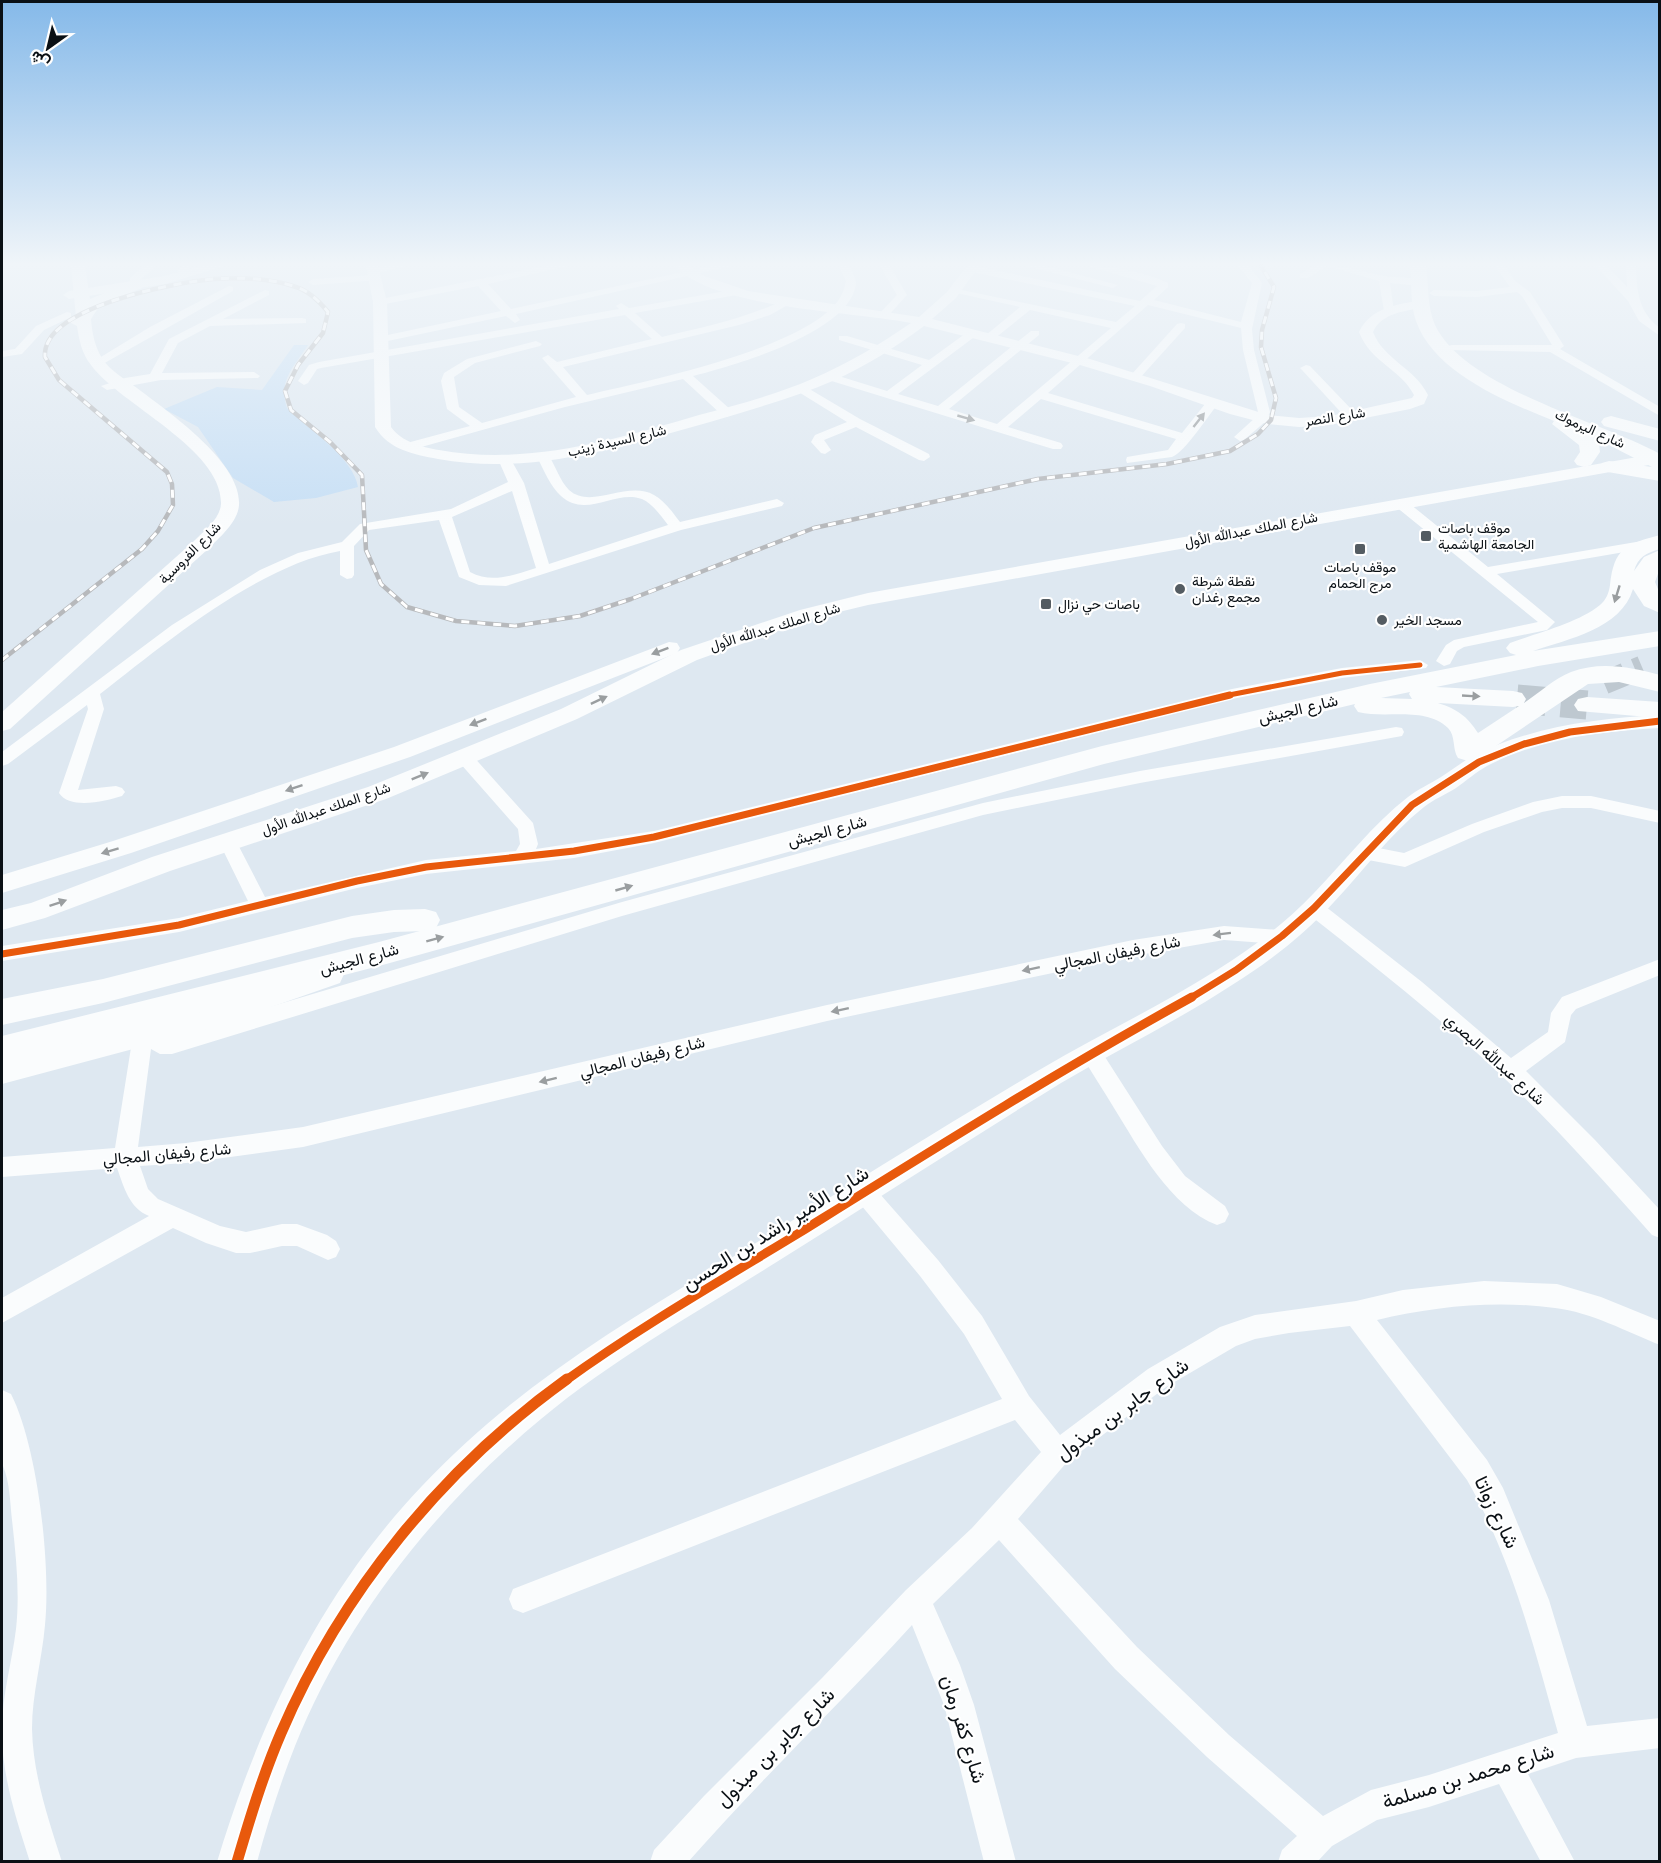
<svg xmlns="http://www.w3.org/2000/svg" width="1661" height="1863" font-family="'Fira Sans',Vazirmatn,sans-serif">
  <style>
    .green { fill: #c7dff5 }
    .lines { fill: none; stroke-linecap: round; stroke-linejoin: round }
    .trunk-tunnel-far1 { stroke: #bec8d0; stroke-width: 23; stroke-dasharray: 23 11; stroke-linecap: butt }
    .trunk-tunnel { stroke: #bec8d0; stroke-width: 29; stroke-dasharray: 29 15; stroke-linecap: butt }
    .minor { fill: #fafcfd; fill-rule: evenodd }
    .tertiary { fill: #fafcfd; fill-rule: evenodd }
    .secondary { fill: #fafcfd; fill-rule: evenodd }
    .primary { fill: #fafcfd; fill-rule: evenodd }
    .trunk { fill: #fafcfd; fill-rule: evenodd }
    .rail-casing { stroke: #b7b9bc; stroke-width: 4.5 }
    .rail { stroke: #fff; stroke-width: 3; stroke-dasharray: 8; stroke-linecap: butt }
    .cycleway-far3-casing { stroke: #fff; stroke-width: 8 }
    .cycleway-far2-casing { stroke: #fff; stroke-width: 10 }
    .cycleway-far1-casing { stroke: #fff; stroke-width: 13 }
    .cycleway-casing { stroke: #fff; stroke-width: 15 }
    .cycleway-far3 { stroke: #e8590c; stroke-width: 5 }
    .cycleway-far2 { stroke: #e8590c; stroke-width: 7 }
    .cycleway-far1 { stroke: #e8590c; stroke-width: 9 }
    .cycleway { stroke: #e8590c; stroke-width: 11 }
    .oneway { fill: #9a9ea0 }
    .poi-dot { fill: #545c62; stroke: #fff; stroke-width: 2 }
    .labels { text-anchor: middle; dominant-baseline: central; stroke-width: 4.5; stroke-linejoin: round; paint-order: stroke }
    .far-street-label { font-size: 14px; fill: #0a1015; stroke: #fff }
    .far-poi-label { font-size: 14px; fill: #0a1015; stroke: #fff; text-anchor: start }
    .street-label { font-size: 16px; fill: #0a1015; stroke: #fff }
    .near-street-label { font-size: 20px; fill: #0a1015; stroke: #fff }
  </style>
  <rect width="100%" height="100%" fill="#dee8f1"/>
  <path class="green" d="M294,345H308C294,367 278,380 287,408C308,429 354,458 358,487L316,498L274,502L233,478L198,427L164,409L217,387L262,390Z"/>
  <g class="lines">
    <polyline class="trunk-tunnel-far1" points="1604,683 1642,667"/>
    <polyline class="trunk-tunnel" points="1517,699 1587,705"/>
    <g class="minor">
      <polygon points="144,266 156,266 138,282 130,282 130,278"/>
      <polygon points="181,266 191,266 186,274 182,275 177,272"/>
      <polygon points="382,266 405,266 374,274 369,271"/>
      <polygon points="545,266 568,266 488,284 511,309 711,266 732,266 516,314 520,320 515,323 506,316 383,342 377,339 383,336 501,311 478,286 380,305 376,304 376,300"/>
      <path d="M839,266H849C852,271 856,278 856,283C852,332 733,366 693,376L731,410L733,413L727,417L723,416L683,379L565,407L407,451L401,447L403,444L470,426L447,409L441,381L444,373L467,359L536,341L542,344L540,346L475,363L454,377L459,407L482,423L576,397L542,358L548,355L557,362L652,339L625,315L321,368L317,369L308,383L304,385L298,381L309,365L319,362L619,309L616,306L621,303L629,308L737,289L742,292L737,295L635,313L662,337C705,327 747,318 786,299L790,298L795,301L770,315L739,325L563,367L587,395C641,382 818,347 842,294C844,290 845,285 846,281Z"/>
      <polygon points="880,266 890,266 907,295 888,316 884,317 879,314 897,295"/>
      <path d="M975,266L1140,301L1157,286L1088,266C1115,266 1143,272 1168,283V287L1154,300L1241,322L1252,283L1238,266H1249L1262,283L1252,329L1254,350L1270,412L1266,421L1244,440L1240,441L1234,437L1256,417L1258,412L1243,350L1241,328L1148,305L1048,393L1182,433L1209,399H1217L1219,402C1210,414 1184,453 1172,457L1127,463L1126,460L1127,457L1168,450L1176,439L1041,399L1008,427L1061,443L1063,446L1061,449H1053L825,379V375L829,373L887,391L922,365L839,340V336H847L929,360L969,331H977V335L898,394L938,406L1031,331H1039V335L949,409L997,424L1111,328L1030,310L994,339H986V335L1020,307L952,292V288L1116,322L1135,306L973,272L968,269Z"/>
      <polygon points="1026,266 1046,266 1118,285 1113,288"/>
      <polygon points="1314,266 1327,266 1308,278 1300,278 1300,274"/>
      <path d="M1327,266C1347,266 1364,272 1384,276C1396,278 1415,276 1425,283L1420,286L1390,283L1394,311L1389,314L1384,311L1379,281Z"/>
      <polygon points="1495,266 1505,266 1515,281 1530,292 1564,346 1560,349 1660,407 1660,416 1550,352 1448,350 1448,346 1452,345 1552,345 1522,296 1517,292 1477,297 1434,296 1429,293 1434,290 1477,291 1510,287"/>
      <path d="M1596,266H1607L1627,287L1626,266H1636C1637,291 1638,312 1660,328V336L1639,321L1628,301Z"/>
      <polygon points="375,275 380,278 379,280 313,285 308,282 313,279"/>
      <polygon points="229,286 233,287 233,291 101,365 93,365 91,363 150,327"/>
      <polygon points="265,290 269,291 269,295 223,319 302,318 306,319 306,323 210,326 178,343 162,373 254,372 260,376 258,378 161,380 107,390 101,386 125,378 150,374 169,339"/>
      <polygon points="67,312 71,313 71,317 44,330 22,354 2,357 2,351 15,349 36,326"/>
      <polygon points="1181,323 1185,324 1185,328 1139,379 1131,379 1131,375 1177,324"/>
      <polygon points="1306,365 1310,366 1355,413 1355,419 1347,419 1302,370 1300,368"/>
      <polygon points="801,384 860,419 929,454 930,457 924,461 919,460 856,427 824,440 831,450 825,454 821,453 811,442 815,435 847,422 797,391 795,388"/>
      <path d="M543,453L548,454C555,465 560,481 569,490C591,510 627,480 654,495C665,501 673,513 680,522L777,499L784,503L782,506L681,530L506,586L479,585L459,577L439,520L369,530L354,546V575L352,578L347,579L340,575V551C259,565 164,644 100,694L104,709L78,790L116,786L122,788L125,792L122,796C106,801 70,810 59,793L88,709L87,705L8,764L2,766V752L172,625L260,570L298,553L342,542L360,524L451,509L508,482L498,459L499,456H509L524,483L549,564L668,525C661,516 653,504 642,499C616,489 586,519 561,496C550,486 544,470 537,457ZM512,491L536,568C514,575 492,584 470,572L452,517Z"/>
      <polygon points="1400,499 1405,500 1488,567 1642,541 1649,545 1642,549 1497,574 1555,622 1547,630 1464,647 1457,651 1450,664 1444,666 1436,661 1446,645 1454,640 1538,622 1395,506 1393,503"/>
      <polygon points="1420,660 1428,665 1426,668 1342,678 1232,699 654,843 574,858 426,874 357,888 179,932 2,961 2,946 179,918 248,901 219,842 222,837 228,836 234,837 265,897 426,860 516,851 520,844 518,829 459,762 456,758 459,754 471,754 533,823 538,844 536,849 654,831 1232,689 1342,668"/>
      <path d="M1396,727L1402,728L1404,732L1402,736L1140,783L983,815L622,916L172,1054H160L151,1049L138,1147L186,1143L303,1127L827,1005L1133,940L1224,926L1280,930L1287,932L1290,937L1287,942L1280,944L1224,940L1133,956L827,1021L303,1147L186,1163L140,1166L148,1189L158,1199L220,1226L246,1232L282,1224H297L327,1235L336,1241L340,1249L336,1257L328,1260L297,1246H282L250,1253H236L206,1243L173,1228L2,1323V1298L149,1216C129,1208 124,1187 117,1168L2,1177V1157L115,1148L133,1035L136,1029C150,1024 157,1023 166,1036H172L622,902L983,803L1140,771Z"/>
      <polygon points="1562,796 1591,796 1660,811 1660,823 1591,808 1562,808 1542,812 1484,832 1405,867 1363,859 1357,857 1354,852 1357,847 1363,845 1404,853 1472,824 1533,802"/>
      <path d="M1314,901L1321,903L1422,982L1511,1058L1548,1032L1551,1013L1562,997L1660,959V975L1576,1009L1571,1015L1565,1042L1526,1071L1595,1140L1660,1210V1238L1652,1235C1604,1181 1556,1127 1504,1078C1442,1019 1374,966 1307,913L1304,908L1307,903Z"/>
      <path d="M1091,1043L1098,1046L1162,1146L1185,1176L1225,1206L1229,1214L1225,1222L1217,1225C1170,1207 1139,1148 1114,1108C1103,1089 1090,1071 1080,1052L1084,1046Z"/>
      <path d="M864,1182L872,1185L938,1260L982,1316L1029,1396L1060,1435L1148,1369L1220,1327L1255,1315L1356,1301L1403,1290L1484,1281L1557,1284L1601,1297L1660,1321V1345C1627,1332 1591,1312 1555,1308C1497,1300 1434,1306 1377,1320L1487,1460L1503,1488L1549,1600L1587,1726L1660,1718V1748L1576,1758L1528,1774L1575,1862H1541L1499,1784L1429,1807L1377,1820L1332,1846L1317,1862H1278L1282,1850L1297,1836L1207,1757L1115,1669L999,1540L933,1604L960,1665L974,1705L1016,1862H984L944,1705L912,1625C839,1705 760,1780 688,1862H650L654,1850L704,1796L822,1678L906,1590L972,1528L1041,1452L1015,1420L523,1613L513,1609L509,1599L513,1589L1002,1399L964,1334L920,1276L856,1199L852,1192L856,1185ZM1350,1326L1467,1480C1512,1559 1534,1647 1558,1733L1429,1775L1371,1790L1323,1816L1229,1735L1137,1647L1018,1519L1067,1462L1166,1387L1236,1346L1255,1339L1289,1333Z"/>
      <path d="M2,1390L11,1394C38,1447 51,1566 45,1625C42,1660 32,1694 32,1729C33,1775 48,1818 62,1862H30C16,1818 1,1774 2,1728C2,1695 12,1662 16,1629C20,1593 16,1556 12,1520C10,1502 10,1483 3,1466Z"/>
    </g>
    <g class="tertiary">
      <polygon points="202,266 224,266 165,284 69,299 63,295 69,291 164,276"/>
      <path d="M366,266H378L387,302L391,427C402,442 421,447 439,450C527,466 614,440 699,415C737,405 775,395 812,379C847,364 879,345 911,323C852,311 715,309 675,266H690L704,276L748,291L919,317L947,292L967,266H979L956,298L932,319L1090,359L1268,415L1299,418L1330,416L1412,398L1414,395C1400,368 1371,363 1359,332C1371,307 1397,305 1421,300L1426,301L1428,304L1426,307C1407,311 1382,312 1373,332C1384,360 1415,368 1428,395L1424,404L1410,409L1330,425L1299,427L1268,424L1230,414L1150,386L1080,365L924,326C896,347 866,366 835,380C794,398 752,409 710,422C621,447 530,476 438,459C413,454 389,450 375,427L373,302Z"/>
      <path d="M1660,715V728C1602,731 1538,739 1487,766C1476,772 1466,781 1456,788C1445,795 1434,799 1424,807C1390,834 1363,871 1334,902C1304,935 1269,962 1232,985C1177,1021 1117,1050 1061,1083C965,1142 871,1203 775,1263C696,1313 613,1359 541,1419C436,1506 346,1619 295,1746C280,1784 268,1822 257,1862H217C259,1723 321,1592 422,1486C518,1384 627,1321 746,1249C845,1189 942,1127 1041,1069C1099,1035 1160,1006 1217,970C1252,948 1286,923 1314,893C1345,861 1373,824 1408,797C1418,789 1430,784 1441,777C1452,770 1462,762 1473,756C1529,727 1598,718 1660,715Z"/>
    </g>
    <g class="secondary">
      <path d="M71,266H85L90,299L132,282H142L144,285L142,288L100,305L91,319C92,333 95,347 102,358C110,371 125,379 137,388C167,411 242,462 239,505C238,522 219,538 208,549L10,729L2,731V712L194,541C204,531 220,519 221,504C223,449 119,404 91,365C82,354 79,340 77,326L69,322L76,317Z"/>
      <polygon points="1660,453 1660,463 868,605 814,618 697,660 577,719 386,799 170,871 45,918 2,930 2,910 31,903 152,857 368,787 561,709 681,650 800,610 868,593"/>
      <polygon points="669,642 677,643 680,648 677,653 410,757 131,853 2,893 2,875 113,841 394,747"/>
    </g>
    <g class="primary">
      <polygon points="425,909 436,912 440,920 436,928 425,931 394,932 352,938 103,1003 2,1025 2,999 103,979 352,916 394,910"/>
      <polygon points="329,962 340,965 344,974 340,983 208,1029 2,1084 2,1056 208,1003"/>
    </g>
    <g class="trunk">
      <path d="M1410,266H1426C1429,286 1427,307 1435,325C1465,388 1600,421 1660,454V481L1602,471L1599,467L1602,463L1609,461L1652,467L1595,438L1599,443L1600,452L1591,465L1584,467L1577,465L1574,461L1580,452L1579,445L1552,424L1554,421C1507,402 1434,373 1416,321C1410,304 1412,284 1410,266Z"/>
      <polygon points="1611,416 1660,429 1660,441 1604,426 1601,422 1604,418"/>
      <path d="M1660,535V549C1646,553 1638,557 1634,571L1644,557L1660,550V568L1655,582L1660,594V613L1644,606L1633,589C1621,629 1568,639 1533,651L1660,631V646L1538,666L1436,687L1513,691L1522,693L1526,699L1524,703C1539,693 1555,678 1571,672C1600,661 1631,667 1660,675V692L1619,682L1588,684L1478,758L1468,761L1458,758C1452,749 1456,736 1448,728C1425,706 1386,719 1358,712L1354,706L1355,704L1104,764L379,966L2,1064V1036L379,942L1102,746L1370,684L1516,655L1510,653L1506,648L1510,643C1537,633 1578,623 1600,605C1606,600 1609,593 1610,585C1614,548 1626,544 1660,535ZM1410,692L1409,694L1412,699L1381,698ZM1438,703L1513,707L1519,706L1478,733C1467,716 1457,709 1438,703Z"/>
      <polygon points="1587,697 1660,702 1660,718 1578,711 1574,705 1578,699"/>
    </g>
    <g class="rail-casing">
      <path id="rail" d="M2,660L142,549L158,531L173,505L172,484L167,472L59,380L45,357C41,307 177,282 214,279C241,277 270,278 296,287C309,291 319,301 328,312L323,333L298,365L285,391L291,410L330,442L362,475L366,550L381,584L407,607L456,621L515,626L580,616L631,599L814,528L1038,479L1167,464L1230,451L1258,434L1271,420L1276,398L1261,347L1262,330L1274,287L1261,266"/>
    </g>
    <use href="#rail" class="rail"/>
    <g class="cycleway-far3-casing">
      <polyline id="cycleway-far3" points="1224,696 1342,673 1420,665"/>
    </g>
    <g class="cycleway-far2-casing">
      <g id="cycleway-far2">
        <polyline points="2,954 179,925 357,881 426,867 574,851 654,837 1230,695"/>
        <polyline points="1189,999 1236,970 1282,936 1314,908 1412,805 1479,762 1524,744 1570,732 1660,721"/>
      </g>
    </g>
    <g class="cycleway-far1-casing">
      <path id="cycleway-far1" d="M565,1381C640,1327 720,1281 799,1233C929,1152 1058,1071 1192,997"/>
    </g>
    <g class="cycleway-casing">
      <path id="cycleway" d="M237,1862C250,1818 263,1775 281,1733C341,1593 443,1468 567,1379"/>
    </g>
    <use href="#cycleway-far3" class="cycleway-far3"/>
    <use href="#cycleway-far2" class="cycleway-far2"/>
    <use href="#cycleway-far1" class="cycleway-far1"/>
    <use href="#cycleway" class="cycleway"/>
  </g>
  <defs><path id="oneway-solid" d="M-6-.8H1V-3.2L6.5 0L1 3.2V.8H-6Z" transform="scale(1.5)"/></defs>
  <g class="oneway">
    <use href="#oneway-solid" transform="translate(966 418) rotate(16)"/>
    <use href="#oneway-solid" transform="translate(1199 420) rotate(-52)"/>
    <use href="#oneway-solid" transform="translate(1617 594) rotate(107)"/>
    <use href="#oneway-solid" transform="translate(660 651) rotate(159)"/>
    <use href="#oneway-solid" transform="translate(1471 696) rotate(3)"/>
    <use href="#oneway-solid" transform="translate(599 700) rotate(-25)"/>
    <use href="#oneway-solid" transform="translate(478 722) rotate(159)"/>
    <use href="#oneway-solid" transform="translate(420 776) rotate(-22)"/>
    <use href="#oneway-solid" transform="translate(294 788) rotate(161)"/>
    <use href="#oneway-solid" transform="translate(110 851) rotate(163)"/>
    <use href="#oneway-solid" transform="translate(624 888) rotate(-16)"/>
    <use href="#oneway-solid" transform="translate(58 903) rotate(-19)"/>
    <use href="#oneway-solid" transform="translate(1222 934) rotate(173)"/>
    <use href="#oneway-solid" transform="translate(435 939) rotate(-15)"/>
    <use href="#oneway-solid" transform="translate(1031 969) rotate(168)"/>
    <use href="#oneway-solid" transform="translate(840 1010) rotate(168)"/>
    <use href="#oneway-solid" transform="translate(548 1080) rotate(166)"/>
  </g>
  <linearGradient id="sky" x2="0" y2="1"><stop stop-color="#85b9e9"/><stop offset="0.5" stop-color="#f0f5f9"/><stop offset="1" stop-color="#f0f5f9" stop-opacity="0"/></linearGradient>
  <rect width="1661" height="527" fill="url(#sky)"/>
  <g class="poi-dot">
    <rect x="1420" y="530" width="12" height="12" rx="3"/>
    <rect x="1354" y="543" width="12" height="12" rx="3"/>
    <circle cx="1180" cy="589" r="6"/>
    <rect x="1040" y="598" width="12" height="12" rx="3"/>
    <circle cx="1382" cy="620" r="6"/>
  </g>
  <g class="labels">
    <g class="far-street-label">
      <text transform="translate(1335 417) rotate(-9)">شارع النصر</text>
      <text transform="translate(1590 429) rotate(24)">شارع اليرموك</text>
      <text transform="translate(617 441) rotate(-13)">شارع السيدة زينب</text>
      <text transform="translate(1251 530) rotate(-11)">شارع الملك عبدالله الأول</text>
      <text transform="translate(190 553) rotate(-45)">شارع الفروسية</text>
      <text transform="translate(775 627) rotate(-17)">شارع الملك عبدالله الأول</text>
      <text transform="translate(326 809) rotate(-19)">شارع الملك عبدالله الأول</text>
    </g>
    <g class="far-poi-label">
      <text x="1438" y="528">موقف باصات<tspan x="1438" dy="16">الجامعة الهاشمية</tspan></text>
      <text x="1360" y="567" text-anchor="middle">موقف باصات<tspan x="1360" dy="16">مرج الحمام</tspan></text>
      <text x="1192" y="581">نقطة شرطة<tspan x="1192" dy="16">مجمع رغدان</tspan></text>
      <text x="1058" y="604">باصات حي نزال</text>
      <text x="1394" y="620">مسجد الخير</text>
    </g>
    <g class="street-label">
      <text transform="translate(1298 709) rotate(-13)">شارع الجيش</text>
      <text transform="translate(827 831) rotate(-15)">شارع الجيش</text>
      <text transform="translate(1117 953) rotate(-11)">شارع رفيفان المجالي</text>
      <text transform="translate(359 959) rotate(-15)">شارع الجيش</text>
      <text transform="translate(642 1057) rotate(-14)">شارع رفيفان المجالي</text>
      <text transform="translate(1495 1059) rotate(42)">شارع عبدالله البصري</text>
      <text transform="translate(167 1154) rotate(-5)">شارع رفيفان المجالي</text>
    </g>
    <g class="near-street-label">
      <text transform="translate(775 1228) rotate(-32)">شارع الأمير راشد بن الحسن</text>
      <text transform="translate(1122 1409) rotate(-36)">شارع جابر بن مبذول</text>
      <text transform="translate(1497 1512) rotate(64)">شارع زواتا</text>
      <text transform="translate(964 1729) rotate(73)">شارع كفر رمان</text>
      <text transform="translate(775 1747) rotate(-45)">شارع جابر بن مبذول</text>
      <text transform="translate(1468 1776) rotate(-17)">شارع محمد بن مسلمة</text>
    </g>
  </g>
  <rect width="1661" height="1863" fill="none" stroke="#0a1015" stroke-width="6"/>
  <g transform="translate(48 48) rotate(214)" stroke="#ffffff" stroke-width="4.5" paint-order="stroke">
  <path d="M0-4.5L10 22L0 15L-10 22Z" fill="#0a1015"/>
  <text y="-9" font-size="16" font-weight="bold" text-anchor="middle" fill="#0a1015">ش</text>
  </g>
</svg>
